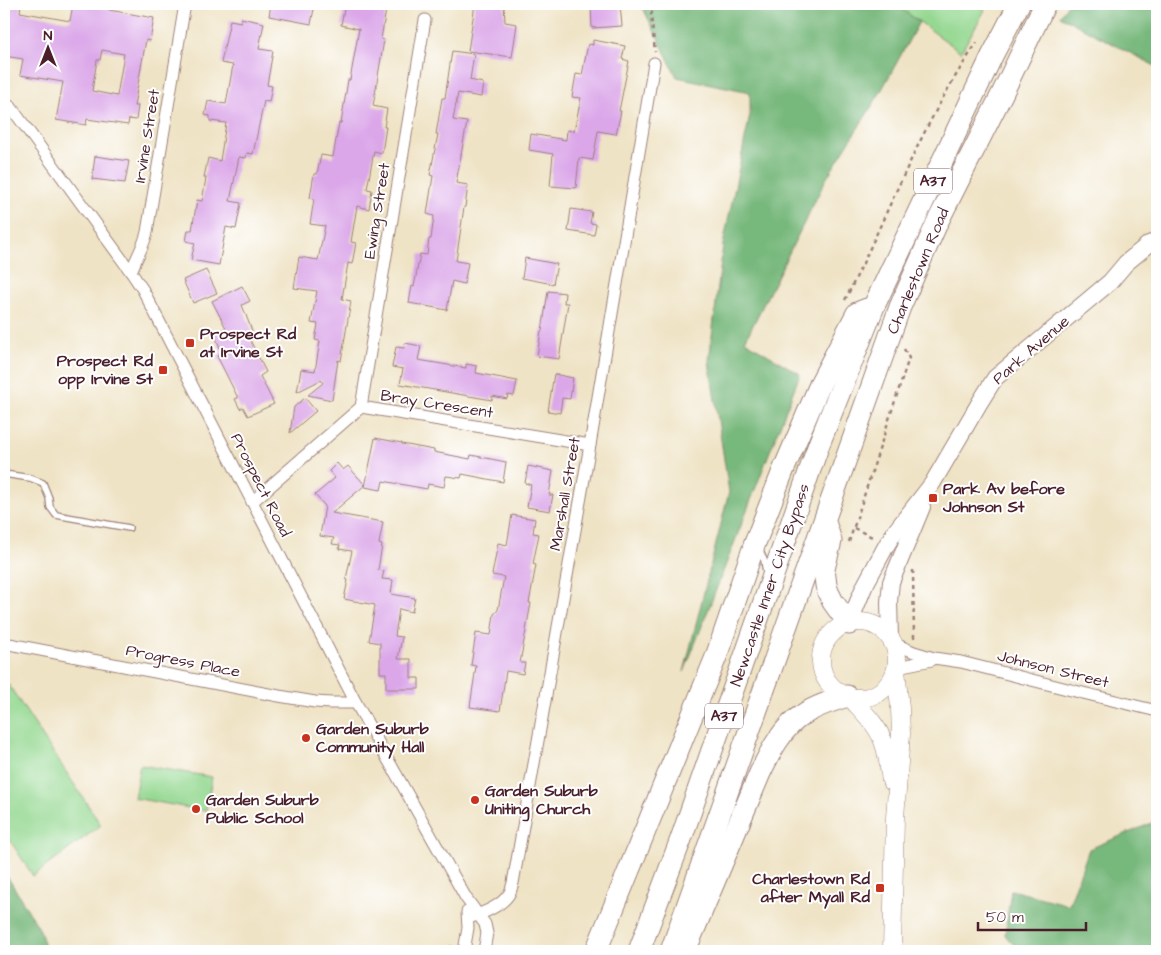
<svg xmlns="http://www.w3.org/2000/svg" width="1161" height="955" font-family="'Architects Daughter',sans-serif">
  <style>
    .green { fill: #94d891; stroke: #6f7c5e }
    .forest { fill: #77b87b; stroke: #606c53 }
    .building { fill: #dba7e9; fill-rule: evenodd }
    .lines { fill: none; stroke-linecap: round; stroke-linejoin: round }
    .lane-casing { stroke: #9c8178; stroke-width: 8 }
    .street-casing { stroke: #9c8178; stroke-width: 13 }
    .secondary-casing { stroke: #9c8178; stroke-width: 18 }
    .primary-casing { stroke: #9c8178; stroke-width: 19 }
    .highway-casing { stroke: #9c8178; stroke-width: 23 }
    .path { stroke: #9c8178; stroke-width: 2.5; stroke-dasharray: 4 4; stroke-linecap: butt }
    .lane { stroke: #fff; stroke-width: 5.5 }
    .street { stroke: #fff; stroke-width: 11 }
    .secondary { stroke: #fff; stroke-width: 16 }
    .primary { stroke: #fff; stroke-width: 18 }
    .highway { stroke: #fff; stroke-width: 21 }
    .poi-dot { fill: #c8321e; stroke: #fff; stroke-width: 2 }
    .labels { text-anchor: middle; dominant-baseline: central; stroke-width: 4; stroke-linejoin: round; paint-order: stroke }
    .shield { fill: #fff; stroke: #80626b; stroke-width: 1 }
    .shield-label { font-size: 15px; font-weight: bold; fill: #4a1f2b }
    .street-label { font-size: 16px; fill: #4a1f2b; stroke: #fff }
    .poi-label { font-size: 16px; font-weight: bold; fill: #4a1f2b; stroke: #fff; text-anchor: start }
  </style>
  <rect width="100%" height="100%" fill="#fff"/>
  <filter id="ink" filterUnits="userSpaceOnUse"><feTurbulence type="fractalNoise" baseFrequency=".02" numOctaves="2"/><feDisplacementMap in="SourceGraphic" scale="10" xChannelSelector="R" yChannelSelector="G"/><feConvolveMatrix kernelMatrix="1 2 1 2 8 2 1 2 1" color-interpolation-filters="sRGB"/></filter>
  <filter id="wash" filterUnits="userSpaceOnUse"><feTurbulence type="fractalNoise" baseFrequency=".0096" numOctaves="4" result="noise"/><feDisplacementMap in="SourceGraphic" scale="20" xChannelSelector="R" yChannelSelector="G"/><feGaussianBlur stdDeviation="1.12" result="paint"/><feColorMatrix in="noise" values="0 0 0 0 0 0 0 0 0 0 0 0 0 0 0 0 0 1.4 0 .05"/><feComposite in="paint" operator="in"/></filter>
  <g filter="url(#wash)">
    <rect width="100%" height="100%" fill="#efe3c5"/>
    <g class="green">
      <polygon points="895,4 974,4 985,10 961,52"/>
      <polygon points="8,684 101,825 33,876 4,831 4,686"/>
      <polygon points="140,765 212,777 206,811 134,798"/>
    </g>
    <g class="forest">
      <polygon points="641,4 895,4 919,22 880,93 826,179 745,341 800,374 684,672 729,492 709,361 723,245 750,115 750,92 677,77"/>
      <polygon points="1068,4 1157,4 1157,67 1060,16"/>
      <polygon points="1157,821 1157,951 1019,951 1005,935 1011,890 1069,905 1089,849"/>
      <polygon points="4,871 40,930 46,951 4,951"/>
    </g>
    <g id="blocks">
      <g class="building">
        <path d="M4,4H21L20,12L70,21L73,4H83L109,9V10L154,18L150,41L146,40L134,106H138L136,120L129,119L128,125L87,119L86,125L56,120L63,82L20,75L23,59L4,56ZM102,50L124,54L117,96L92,91L97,60H100Z"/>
        <polygon points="271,4 315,4 311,24 269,16"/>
        <polygon points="345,4 369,8 370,4 387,4 381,39 384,40 373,106 387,109 384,127 386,127 382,153 374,151 367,189 372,190 369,209 357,206 351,242 356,243 352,264 348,263 342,299 351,301 341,361 338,360 332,400 308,395 323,383 321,380 297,392 301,369 315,371 320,341 315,340 318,324 311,323 317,291 294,288 299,257 318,260 325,226 310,224 314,199 310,198 314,174 317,174 321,155 333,157 339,123 341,123 348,80 350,80 359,29 341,25"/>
        <polygon points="474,4 504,4 505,22 517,24 512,57 468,51 474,11"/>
        <polygon points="591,4 620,4 622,26 592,28"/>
        <polygon points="241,18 264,23 259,49 273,51 267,85 272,86 269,102 264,101 253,154 247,153 246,158 239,157 230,201 241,203 236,229 226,227 219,265 191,260 195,243 186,241 188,230 192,230 197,200 202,201 206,178 204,177 208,158 220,161 226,123 210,121 210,116 205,115 208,101 226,104 233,65 221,63 230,20 241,22"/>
        <polygon points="593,40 625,46 622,59 629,61 619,111 621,111 616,134 598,131 593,160 579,158 576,188 550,186 553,154 529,150 531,134 566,140 567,130 574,131 581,98 572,97 576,74 582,75 588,44 593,45"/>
        <polygon points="452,51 474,54 470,80 483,83 481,97 458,93 453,120 467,122 456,183 468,185 465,207 464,207 456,261 468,263 464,284 452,281 447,310 409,303 412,286 414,287 420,254 427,255 429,239 431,239 434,216 427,214 433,176 430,175 438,134 436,134 442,98 445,98"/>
        <polygon points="95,156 129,161 125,183 92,179"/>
        <polygon points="571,209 592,212 590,223 596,224 594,235 568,231"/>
        <polygon points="525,258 557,264 553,284 522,278"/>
        <polygon points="206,270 217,293 193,303 183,280"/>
        <polygon points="242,286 250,301 242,305 254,336 249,338 266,372 260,376 274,404 248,416 243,407 240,409 235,399 238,398 217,356 222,353 214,333 226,328 212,301"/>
        <polygon points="548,291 565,293 564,303 568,303 559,359 537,356 541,331 542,331"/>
        <polygon points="405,343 421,346 418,360 466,368 466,364 477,366 476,373 517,381 514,396 508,395 507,399 492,396 492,400 400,384 403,369 392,367 396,347 404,348"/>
        <polygon points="554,374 573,378 570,399 562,398 560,413 548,411"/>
        <polygon points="305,398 316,411 290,433 294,407"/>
        <polygon points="375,438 402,443 402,444 434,450 434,452 470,459 471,455 506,462 503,482 462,474 461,478 446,476 444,487 428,484 427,489 383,481 381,490 365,487"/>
        <polygon points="337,463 343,470 348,466 365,485 332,513 383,522 379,544 382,545 378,570 384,571 382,579 393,580 391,594 415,598 412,612 399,609 395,636 402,637 398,659 411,659 411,678 419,678 419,689 386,689 386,673 380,673 380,643 369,641 375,605 344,599 348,580 346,579 352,551 339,549 340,545 332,544 334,538 320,536 325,506 315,495 335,478 329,471"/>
        <polygon points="528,466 553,471 549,495 553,495 550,511 527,507 531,485 525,483"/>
        <polygon points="512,515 535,519 533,533 539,534 533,564 536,565 529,603 531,603 520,663 525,663 523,674 506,671 500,711 470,707 476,666 471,665 476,633 491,635 494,614 498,610 504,577 492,575 498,543 507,545"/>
      </g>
    </g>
  </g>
  <g filter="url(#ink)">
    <use href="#blocks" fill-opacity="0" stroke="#9c8178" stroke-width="1"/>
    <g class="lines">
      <g class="lane-casing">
        <g id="lane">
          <polyline points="4,474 30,478 43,483 49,498 50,507 56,515 129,528"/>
          <polyline points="759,549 764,560 766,573"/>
        </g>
      </g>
      <g class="street-casing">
        <g id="street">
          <polyline points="4,103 11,107 131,272 143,290 356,703 466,898 485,924 487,933 484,951"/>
          <path d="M131,272C136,258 144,246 147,232L185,4"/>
          <polyline points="361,407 425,20"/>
          <polyline points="361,407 590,445"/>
          <polyline points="252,502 361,407"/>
          <polyline points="4,643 279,696 315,702 331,703 356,703"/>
          <polyline points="893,643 914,652 934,658 961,662 1083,693 1157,711"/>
          <polyline points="897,667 932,660"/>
          <path d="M468,918C481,914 501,907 509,894C511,891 512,886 513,883L590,445L654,63"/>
          <polyline points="464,951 468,928 467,912"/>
        </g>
      </g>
      <g class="secondary-casing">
        <g id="secondary">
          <polyline points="851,623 853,614 864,587 886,546 894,533 932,484 980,402 995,378 1110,282 1126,263 1149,244 1157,241"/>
          <polyline points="890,638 889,602 891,582 922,507"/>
        </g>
      </g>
      <g class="primary-casing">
        <g id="primary">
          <circle cx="859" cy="660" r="38"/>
          <path d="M850,697C861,710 877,724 883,741C888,754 889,768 891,781"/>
          <polyline points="892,951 895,818 901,734 900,708 896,670"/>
        </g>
      </g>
      <g class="highway-casing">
        <g id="highway">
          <polyline points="825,522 831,541 824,569 826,585 828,592 833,602 849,624"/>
          <polyline points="596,951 716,657 755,543 783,471 821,382 857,313 867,309"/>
          <polyline points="639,951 681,839 819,444 874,306 992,56 1019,4"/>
          <polyline points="671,951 900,307 937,223 1003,92 1045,4"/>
          <path d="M685,951L760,773C770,752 783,726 804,714C817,705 833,701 847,696"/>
        </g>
      </g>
      <g class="path">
        <polyline points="655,4 651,15 655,52"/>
        <path d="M845,300C888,215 922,122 977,43"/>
        <polyline points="854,528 874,538"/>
        <polyline points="849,542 909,358 904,349"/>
        <polyline points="1157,554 1156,563 1157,569"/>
        <polyline points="913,570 914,639"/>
        <polyline points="446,951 447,946 453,947"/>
      </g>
      <use href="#lane" class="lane"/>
      <use href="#street" class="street"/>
      <use href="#secondary" class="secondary"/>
      <use href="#primary" class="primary"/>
      <use href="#highway" class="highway"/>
    </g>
  </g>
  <g class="poi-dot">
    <rect x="185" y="338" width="10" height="10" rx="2.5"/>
    <rect x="158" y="365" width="10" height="10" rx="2.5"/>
    <rect x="928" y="493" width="10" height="10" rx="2.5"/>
    <circle cx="306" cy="738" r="5"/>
    <circle cx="475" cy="800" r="5"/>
    <circle cx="196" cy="809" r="5"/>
    <rect x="875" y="883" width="10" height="10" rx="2.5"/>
  </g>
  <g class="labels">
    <g class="shield">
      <rect x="914" y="168.5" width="38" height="25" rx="4"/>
      <rect x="705" y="703.5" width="38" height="25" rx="4"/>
    </g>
    <g class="shield-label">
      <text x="933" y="181">A37</text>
      <text x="724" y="716">A37</text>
    </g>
    <g class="street-label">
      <text transform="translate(147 136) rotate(-81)">Irvine Street</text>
      <text transform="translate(377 211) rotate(-81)">Ewing Street</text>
      <text transform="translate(918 271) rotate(-67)">Charlestown Road</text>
      <text transform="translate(1031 350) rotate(-41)">Park Avenue</text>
      <text transform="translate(437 404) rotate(9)">Bray Crescent</text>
      <text transform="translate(261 485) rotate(63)">Prospect Road</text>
      <text transform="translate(565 494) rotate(-80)">Marshall Street</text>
      <text transform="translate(770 585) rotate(-71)">Newcastle Inner City Bypass</text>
      <text transform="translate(183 661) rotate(11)">Progress Place</text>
      <text transform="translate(1053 669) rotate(14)">Johnson Street</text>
    </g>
    <g class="poi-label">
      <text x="200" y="334">Prospect Rd<tspan x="200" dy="18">at Irvine St</tspan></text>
      <text x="153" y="361" text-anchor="end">Prospect Rd<tspan x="153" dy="18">opp Irvine St</tspan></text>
      <text x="943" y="489">Park Av before<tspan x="943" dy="18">Johnson St</tspan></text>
      <text x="316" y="729">Garden Suburb<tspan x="316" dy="18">Community Hall</tspan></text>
      <text x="485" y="791">Garden Suburb<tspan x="485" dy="18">Uniting Church</tspan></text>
      <text x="206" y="800">Garden Suburb<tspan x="206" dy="18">Public School</tspan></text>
      <text x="870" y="879" text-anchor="end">Charlestown Rd<tspan x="870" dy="18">after Myall Rd</tspan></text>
    </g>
  </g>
  <rect width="1161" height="955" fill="none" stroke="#fff" stroke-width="20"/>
  <g transform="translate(48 48)" stroke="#ffffff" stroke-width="4" paint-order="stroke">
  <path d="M0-4L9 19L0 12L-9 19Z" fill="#4a1f2b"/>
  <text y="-8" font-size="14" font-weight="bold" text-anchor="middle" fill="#4a1f2b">N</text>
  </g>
  <path d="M978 922v8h108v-8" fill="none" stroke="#4a1f2b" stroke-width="2.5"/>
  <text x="986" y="922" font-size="15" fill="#4a1f2b" stroke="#ffffff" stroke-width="4" paint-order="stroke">50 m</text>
</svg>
